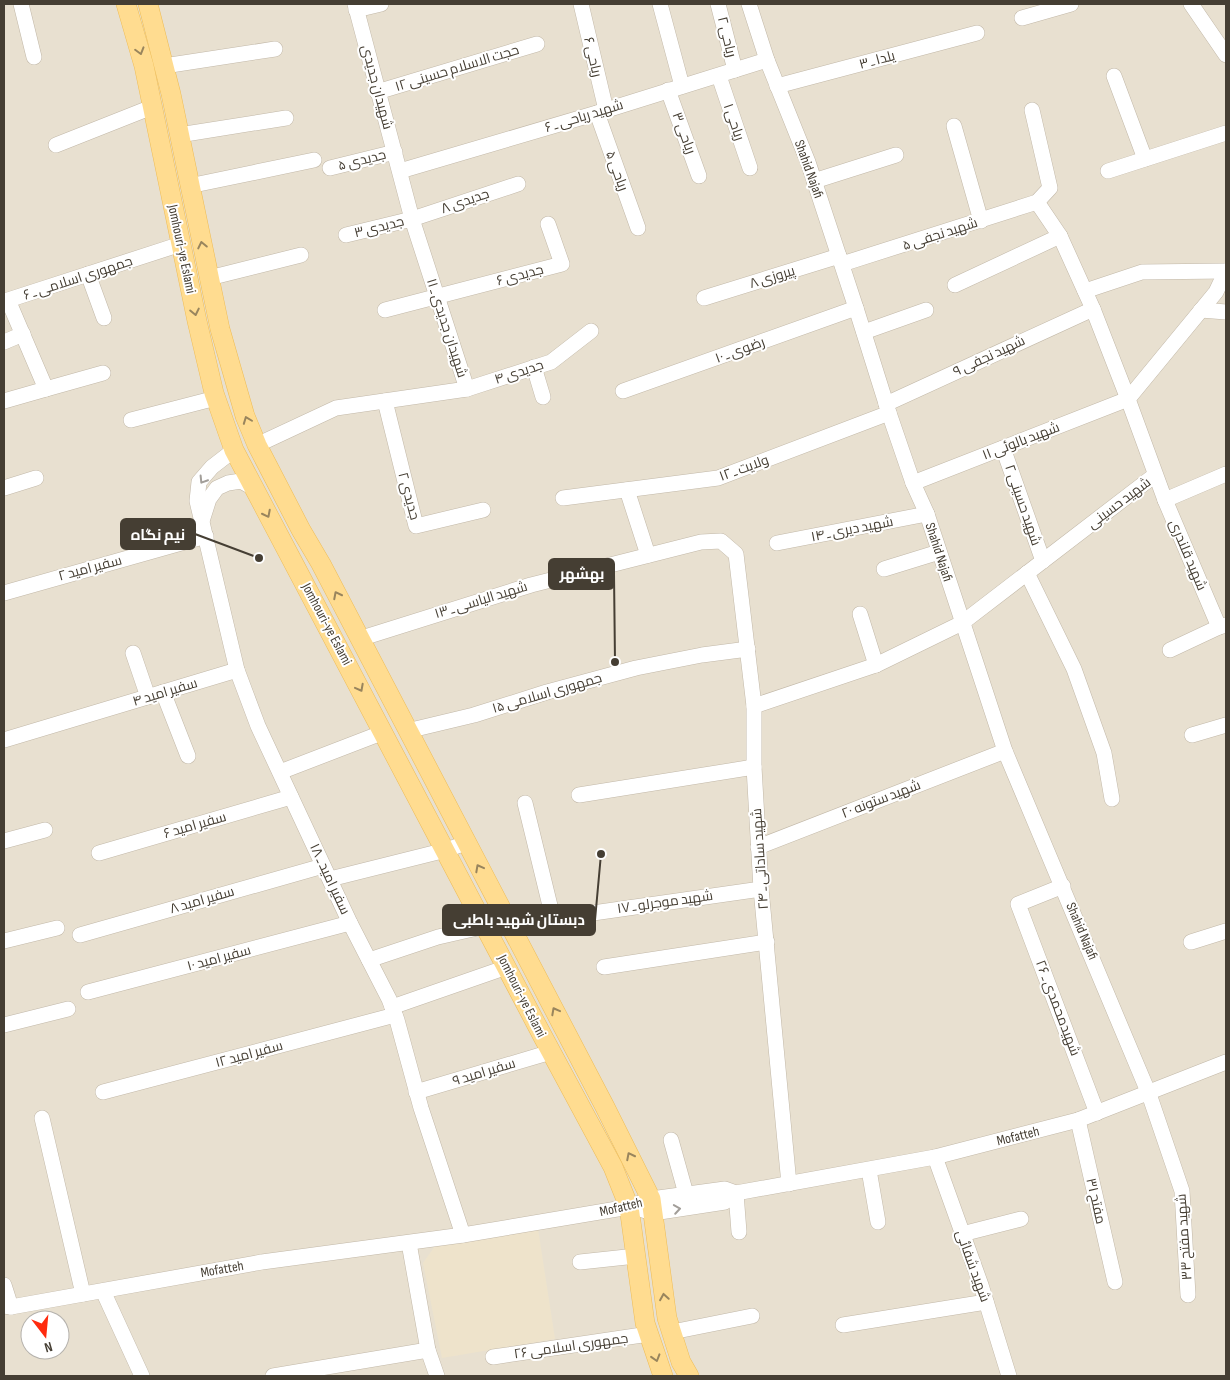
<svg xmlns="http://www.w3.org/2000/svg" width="1230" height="1380" font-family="'Sofia Sans Condensed',Cairo,sans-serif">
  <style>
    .residential { fill: #e8e0d0; fill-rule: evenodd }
    .education { fill: #eee3cb }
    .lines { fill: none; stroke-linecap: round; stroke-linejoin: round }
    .minor-casing { stroke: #c2b8a8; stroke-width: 16 }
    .major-casing { stroke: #eebc56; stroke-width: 20 }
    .minor { stroke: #fff; stroke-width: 15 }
    .major { stroke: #ffdc90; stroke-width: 19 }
    .oneway { stroke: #99855d }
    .oneway2 { stroke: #a29e99 }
    .labels { text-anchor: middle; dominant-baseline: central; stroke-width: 4; stroke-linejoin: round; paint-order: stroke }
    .street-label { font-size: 14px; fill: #453e33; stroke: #fff }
    .leader { fill: none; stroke: #453e33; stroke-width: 2 }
    .callout-dot { fill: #453e33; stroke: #fff; stroke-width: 2 }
    .callout { fill: #453e33; stroke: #453e33; stroke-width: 2 }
    .callout-label { font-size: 15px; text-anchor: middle; font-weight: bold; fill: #fff }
  </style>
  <rect width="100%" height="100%" fill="#f3eee3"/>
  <path class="residential" d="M4,4H1226V1376H4ZM30,1320H60V1350H30Z"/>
  <polygon class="education" points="538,1229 555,1339 442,1358 423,1263 435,1246"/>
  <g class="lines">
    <g class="minor-casing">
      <g id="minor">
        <polyline points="21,4 34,57"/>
        <polyline points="355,4 412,219 467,389"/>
        <polyline points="581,4 606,110"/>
        <polyline points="660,4 682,86"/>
        <polyline points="718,4 735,70"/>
        <polyline points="749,4 767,60 808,162 856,308 889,413 913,483 927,514 1005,751 1149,1094 1182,1191 1188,1295"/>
        <polyline points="1191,4 1226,55"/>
        <polyline points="356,10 381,4"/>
        <polyline points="1022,18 1071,4"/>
        <polyline points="164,66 275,49"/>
        <polyline points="719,76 750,168"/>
        <polyline points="1114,76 1145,159"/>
        <polyline points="777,86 977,33"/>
        <polyline points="668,90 699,176"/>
        <polyline points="377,92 537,44"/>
        <polyline points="597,113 638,228"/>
        <polyline points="954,126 981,221"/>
        <polyline points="179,135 286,118"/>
        <polyline points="56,145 152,107"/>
        <polyline points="330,168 395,152"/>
        <polyline points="400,171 597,113 767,60"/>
        <polyline points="1108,171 1226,133"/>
        <polyline points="814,181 896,155"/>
        <polyline points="189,186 314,160"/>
        <polyline points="346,235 412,219 518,184"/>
        <polyline points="842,264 1037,202 1050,188 1032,110"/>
        <polyline points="1226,271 1216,292 1128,399 1165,500 1219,627 1226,625"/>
        <polyline points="88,274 104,318"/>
        <polyline points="209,278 301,255"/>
        <polyline points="955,285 1060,236"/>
        <polyline points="1085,291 1142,272 1226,271"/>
        <polyline points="704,298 839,256"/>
        <polyline points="385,310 562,264 548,224"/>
        <polyline points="1201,310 1226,312"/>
        <polyline points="864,332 926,310"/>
        <polyline points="4,342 23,334"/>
        <polyline points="534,367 543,397"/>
        <polyline points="103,373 46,389 8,300 181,244"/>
        <polyline points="623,391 856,308"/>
        <polyline points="4,401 46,389"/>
        <polyline points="385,401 416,526 483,510"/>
        <polyline points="886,404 1093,309"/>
        <polyline points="131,420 216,398"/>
        <polyline points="257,445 336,408 467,389 551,362 591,331"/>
        <polyline points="1003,448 1043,561"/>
        <polyline points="234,450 212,467 199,482 197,501 237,670 258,726 350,923 389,999 397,1020 421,1108 463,1235"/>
        <polyline points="913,483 1128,399 1093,309 1060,236 1037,202"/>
        <polyline points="4,488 36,478"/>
        <polyline points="627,490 648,555"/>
        <polyline points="563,498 718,478 889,413"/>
        <polyline points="1165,500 1226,474"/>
        <polyline points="202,521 209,499 217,488 228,483 241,481 255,489"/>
        <polyline points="777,543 927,514"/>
        <polyline points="884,569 939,552"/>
        <polyline points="1027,573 1074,669 1104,753 1112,799"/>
        <polyline points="4,593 206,536"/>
        <polyline points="860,614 876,665"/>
        <polyline points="359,639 531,585 701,542 721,541 736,554 754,706 754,767 761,889 789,1184"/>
        <polyline points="1170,650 1219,627"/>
        <polyline points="133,653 148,697"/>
        <polyline points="163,692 188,756"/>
        <polyline points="754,706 876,665 962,623 1155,475"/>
        <polyline points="407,731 474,715 547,692 636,668 702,655 748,649"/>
        <polyline points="1192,735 1226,725"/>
        <polyline points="4,740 237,670"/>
        <polyline points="280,772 384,732"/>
        <polyline points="579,795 754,767"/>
        <polyline points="525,803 553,918"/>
        <polyline points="4,841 45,830"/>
        <polyline points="758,847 1005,751"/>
        <polyline points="99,853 291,797"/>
        <polyline points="330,879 446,850 466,843"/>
        <polyline points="1063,886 1018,904 1097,1113"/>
        <polyline points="509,925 761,889"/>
        <polyline points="80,935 323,866"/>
        <polyline points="4,941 57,928"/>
        <polyline points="1191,942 1226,931"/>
        <polyline points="369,960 438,937 486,926"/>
        <polyline points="604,967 767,942"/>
        <polyline points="88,992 350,923"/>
        <polyline points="392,1007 507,967"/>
        <polyline points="4,1025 68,1009"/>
        <polyline points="103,1092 395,1015"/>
        <polyline points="416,1092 551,1052"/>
        <polyline points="42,1118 83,1294"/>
        <polyline points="1078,1120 1115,1282"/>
        <polyline points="671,1140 686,1194"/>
        <polyline points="935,1157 981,1285 1009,1376"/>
        <polyline points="869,1170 878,1222"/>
        <polyline points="736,1193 739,1232"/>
        <polyline points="643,1210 653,1213 725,1202 736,1193"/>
        <polyline points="962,1234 1021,1219"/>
        <polyline points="409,1243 428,1350 437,1376"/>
        <polyline points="580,1262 636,1256"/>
        <polyline points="4,1285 11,1307"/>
        <polyline points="103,1291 142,1376"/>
        <polyline points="4,1306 11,1307 262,1262 463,1235 629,1207 651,1199 725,1189 736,1193 935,1157 1078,1120 1226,1062"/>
        <polyline points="843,1325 986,1302"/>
        <polyline points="672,1332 752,1316"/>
        <polyline points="493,1357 649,1334"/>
        <polyline points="273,1376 428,1350"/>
      </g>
    </g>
    <g class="major-casing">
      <g id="major">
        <polyline points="126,4 144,66 197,321 214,393 234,450 542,1035 613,1167 629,1207 645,1323 663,1376"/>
        <polyline points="148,4 171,94 220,329 245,416 257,445 301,530 321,564 605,1107 651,1199 667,1318 681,1362 689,1376"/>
      </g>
    </g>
    <use href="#minor" class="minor"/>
    <use href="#major" class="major"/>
  </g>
  <defs><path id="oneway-chevron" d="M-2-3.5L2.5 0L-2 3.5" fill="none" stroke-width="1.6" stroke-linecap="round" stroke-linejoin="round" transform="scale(1.25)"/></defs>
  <g class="oneway">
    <use href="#oneway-chevron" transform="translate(140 51) rotate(74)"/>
    <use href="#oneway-chevron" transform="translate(202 245) rotate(-102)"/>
    <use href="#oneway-chevron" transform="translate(195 312) rotate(78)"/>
    <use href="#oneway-chevron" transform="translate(247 420) rotate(-111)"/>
    <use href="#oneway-chevron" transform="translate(267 514) rotate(63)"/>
    <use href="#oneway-chevron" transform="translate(337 595) rotate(-117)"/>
    <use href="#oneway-chevron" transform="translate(360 688) rotate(62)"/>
    <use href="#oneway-chevron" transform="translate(479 868) rotate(-118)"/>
    <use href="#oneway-chevron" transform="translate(555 1011) rotate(-118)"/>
    <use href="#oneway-chevron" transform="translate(630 1156) rotate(-117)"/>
    <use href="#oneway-chevron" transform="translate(664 1297) rotate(-99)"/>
    <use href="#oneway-chevron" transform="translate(656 1358) rotate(73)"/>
  </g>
  <g class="oneway2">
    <use href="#oneway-chevron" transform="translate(203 480) rotate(122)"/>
    <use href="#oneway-chevron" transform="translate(677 1209) rotate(-9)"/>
  </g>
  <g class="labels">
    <g class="street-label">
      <text transform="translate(727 37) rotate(76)">ریاحی ۲</text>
      <text transform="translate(593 57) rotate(77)">ریاحی ۶</text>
      <text transform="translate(877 60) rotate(-15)">یلدا ـ ۳</text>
      <text transform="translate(457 68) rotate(-17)">حجت الاسلام حسینی ۱۲</text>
      <text transform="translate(377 87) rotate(75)">شهیدان جدیدی</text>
      <text transform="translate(584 116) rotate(-17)">شهید ریاحی ـ ۶</text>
      <text transform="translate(734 122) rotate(71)">ریاحی ۱</text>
      <text transform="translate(684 133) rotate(70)">ریاحی ۳</text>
      <text transform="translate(362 160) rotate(-14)">جدیدی ۵</text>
      <text transform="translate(809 169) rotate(70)">Shahid Najafi</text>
      <text transform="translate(617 171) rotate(70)">ریاحی ۵</text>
      <text transform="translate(465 201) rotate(-19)">جدیدی ۸</text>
      <text transform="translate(379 227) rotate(-14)">جدیدی ۳</text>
      <text transform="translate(940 234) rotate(-18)">شهید نجفی ۵</text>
      <text transform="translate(182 249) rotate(78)">Jomhouri-ye Eslami</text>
      <text transform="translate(520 275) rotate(-15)">جدیدی ۶</text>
      <text transform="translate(772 277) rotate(-17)">پیروزی ۸</text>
      <text transform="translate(78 278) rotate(-18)">جمهوری اسلامی ـ ۶</text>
      <text transform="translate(447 328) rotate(72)">شهیدان جدیدی ـ ۱۱</text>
      <text transform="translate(740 350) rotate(-20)">رضوی ـ ۱۰</text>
      <text transform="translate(989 356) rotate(-25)">شهید نجفی ۹</text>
      <text transform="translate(519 372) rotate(-18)">جدیدی ۴</text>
      <text transform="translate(1021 441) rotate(-21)">شهید بالوئی ۱۱</text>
      <text transform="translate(744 468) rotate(-20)">ولایت ـ ۱۲</text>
      <text transform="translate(409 496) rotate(75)">جدیدی ۲</text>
      <text transform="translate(1119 503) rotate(-37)">شهید حسینی</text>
      <text transform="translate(1023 505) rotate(71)">شهید حسینی ۲</text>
      <text transform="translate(852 529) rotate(-11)">شهید دیری ـ ۱۴</text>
      <text transform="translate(939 552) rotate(72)">Shahid Najafi</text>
      <text transform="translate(1188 555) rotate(67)">شهید قلندری</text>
      <text transform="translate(90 568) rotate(-15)">سفیر امید ۲</text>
      <text transform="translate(481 600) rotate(-17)">شهید الیاسی ـ ۱۳</text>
      <text transform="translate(327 624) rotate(62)">Jomhouri-ye Eslami</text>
      <text transform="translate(165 692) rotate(-17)">سفیر امید ۴</text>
      <text transform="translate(547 693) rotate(-16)">جمهوری اسلامی ۱۵</text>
      <text transform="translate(881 799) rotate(-21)">شهید ستونه ۲۰</text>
      <text transform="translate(195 825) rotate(-16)">سفیر امید ۶</text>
      <text transform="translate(760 859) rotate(-94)">شهید ساداتی ـ ۲۴</text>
      <text transform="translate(330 879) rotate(65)">سفیر امید ـ ۱۸</text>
      <text transform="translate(202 900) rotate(-16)">سفیر امید ۸</text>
      <text transform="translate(665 902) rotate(-8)">شهید موجرلو ـ ۱۷</text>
      <text transform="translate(1082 931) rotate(67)">Shahid Najafi</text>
      <text transform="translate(219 958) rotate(-15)">سفیر امید ۱۰</text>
      <text transform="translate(522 996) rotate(63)">Jomhouri-ye Eslami</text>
      <text transform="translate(1058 1008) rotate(69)">شهیدمحمدی ـ ۲۶</text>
      <text transform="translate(249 1054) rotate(-15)">سفیر امید ۱۲</text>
      <text transform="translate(484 1072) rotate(-17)">سفیر امید ۹</text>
      <text transform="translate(1018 1136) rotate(-14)">Mofatteh</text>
      <text transform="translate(1096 1201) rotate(77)">مفتح ۳۱</text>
      <text transform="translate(621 1207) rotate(-13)">Mofatteh</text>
      <text transform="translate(1184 1237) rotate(-94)">شهید مفتح ۳۳</text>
      <text transform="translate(973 1266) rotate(70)">شهید شفائی</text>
      <text transform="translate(222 1269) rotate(-10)">Mofatteh</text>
      <text transform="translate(571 1346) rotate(-8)">جمهوری اسلامی ۲۶</text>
    </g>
  </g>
  <path class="leader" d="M259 558L195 534M615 662L614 574M601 854L595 920"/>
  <g class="callout-dot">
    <circle cx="259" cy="558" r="5"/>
    <circle cx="615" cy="662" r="5"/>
    <circle cx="601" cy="854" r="5"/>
  </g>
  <g class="callout">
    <rect x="121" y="519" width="74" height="30" rx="5"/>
    <rect x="549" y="559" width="65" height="30" rx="5"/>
    <rect x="443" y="905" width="152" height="30" rx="5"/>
  </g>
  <g class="callout-label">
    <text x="158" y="540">نیم نگاه</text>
    <text x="582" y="579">بهشهر</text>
    <text x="519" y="925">دبستان شهید باطبی</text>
  </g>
  <rect width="1230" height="1380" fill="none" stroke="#453e33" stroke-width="10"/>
  <g transform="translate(45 1335) rotate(164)"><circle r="24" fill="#ffffff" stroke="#b5b2ad"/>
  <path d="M0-4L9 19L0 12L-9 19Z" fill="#ff2b0e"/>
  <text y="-8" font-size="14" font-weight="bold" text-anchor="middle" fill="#453e33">N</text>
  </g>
</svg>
